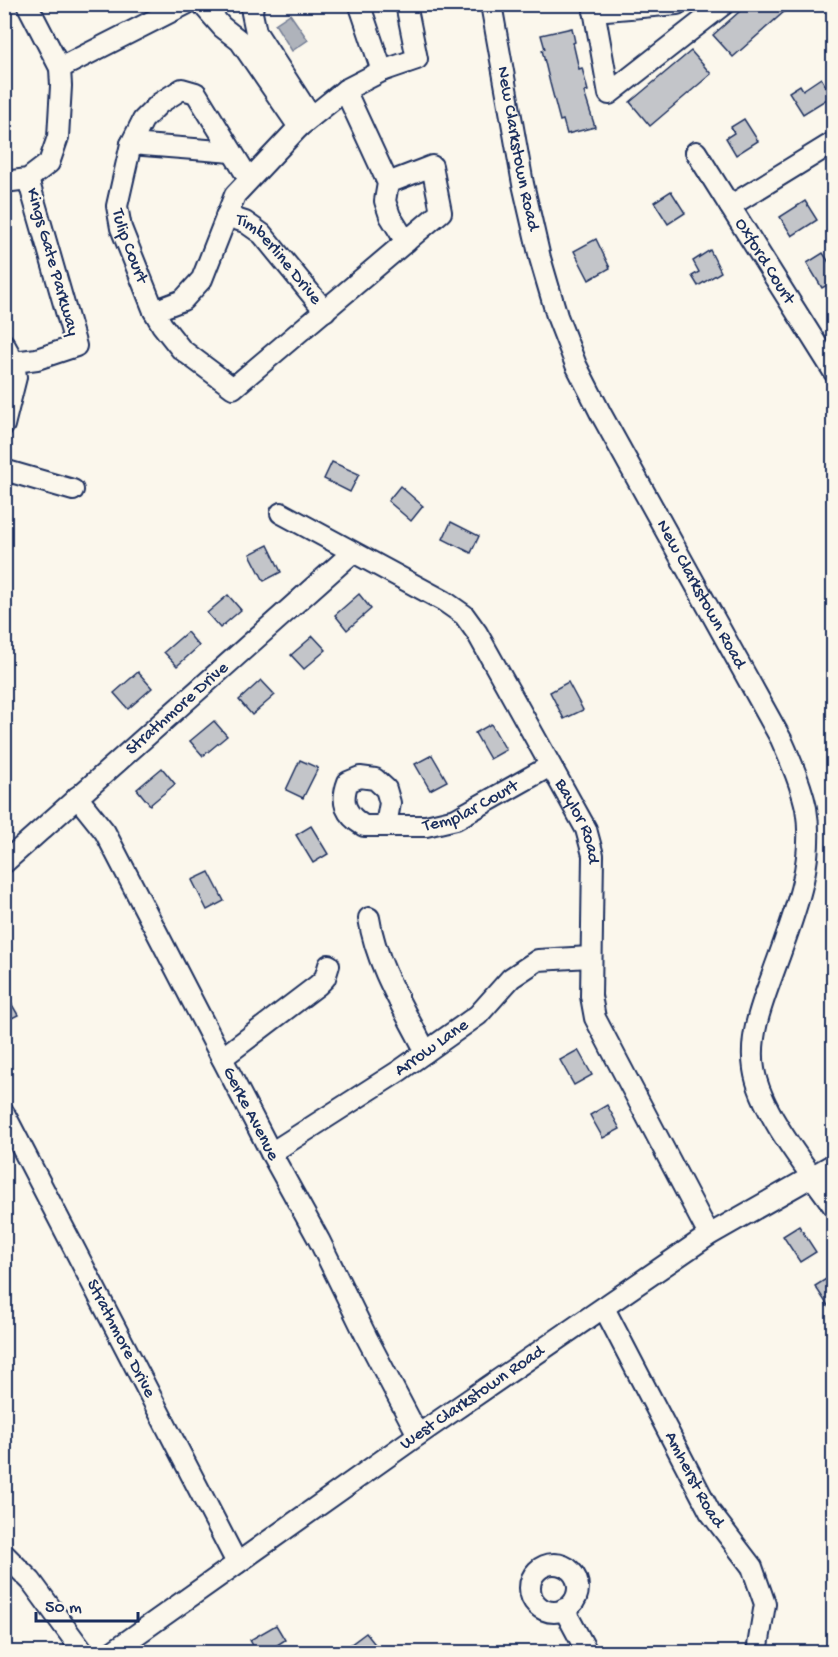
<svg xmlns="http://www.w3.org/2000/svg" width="838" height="1657" font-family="'Gochi Hand',sans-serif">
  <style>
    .water { fill: #afb3bb; stroke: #747e96; stroke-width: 1.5 }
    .building { fill: #c3c5c9; stroke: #1b2f5e; stroke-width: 1.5 }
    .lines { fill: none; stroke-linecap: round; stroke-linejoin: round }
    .minor-casing { stroke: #1b2f5e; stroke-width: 24 }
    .minor { stroke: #fbf7ec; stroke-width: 20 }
    .labels { text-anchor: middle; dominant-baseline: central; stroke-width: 4.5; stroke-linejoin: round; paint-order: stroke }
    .street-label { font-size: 18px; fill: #1b2f5e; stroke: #fbf7ec }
  </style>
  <rect width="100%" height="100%" fill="#fbf7ec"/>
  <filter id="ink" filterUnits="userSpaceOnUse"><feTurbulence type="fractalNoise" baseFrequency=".0167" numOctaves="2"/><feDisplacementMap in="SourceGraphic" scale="12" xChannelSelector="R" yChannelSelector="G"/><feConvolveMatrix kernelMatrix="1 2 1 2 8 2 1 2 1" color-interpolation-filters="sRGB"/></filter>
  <g filter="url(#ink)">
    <polygon class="water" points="290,14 308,40 292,51 275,24"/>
    <g class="building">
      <polygon points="748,4 793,4 733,57 713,35"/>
      <polygon points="572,28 575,42 573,43 579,69 582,68 588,91 584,92 595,127 567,134 563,120 560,121 550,83 542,50 545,49 541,35"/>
      <polygon points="691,51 711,74 650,126 630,102"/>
      <polygon points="821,78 832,96 803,114 789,92 800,85 803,90"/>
      <polygon points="744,119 758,141 736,155 726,138 734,133 731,127"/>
      <polygon points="671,191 685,213 668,224 654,202"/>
      <polygon points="805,201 817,220 792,236 780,217"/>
      <polygon points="596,239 610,268 589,280 574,251"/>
      <polygon points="710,250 721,272 698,286 692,276 699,272 693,261"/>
      <polygon points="823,253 834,270 834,281 822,288 807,263"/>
      <polygon points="332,462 359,474 350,492 324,479"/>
      <polygon points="400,486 423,506 411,521 388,501"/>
      <polygon points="451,522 479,536 471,553 443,539"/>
      <polygon points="268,545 281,572 264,581 250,554"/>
      <polygon points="359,594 371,609 347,630 335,615"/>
      <polygon points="228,595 241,610 220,628 207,613"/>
      <polygon points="187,632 199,646 177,666 164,652"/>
      <polygon points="313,636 326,650 304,669 291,655"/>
      <polygon points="138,672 152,688 128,709 114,693"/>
      <polygon points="261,680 275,695 252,715 239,700"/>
      <polygon points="568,682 583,710 564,719 550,692"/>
      <polygon points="214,721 227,736 203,756 190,741"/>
      <polygon points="491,724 506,750 490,759 475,733"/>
      <polygon points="432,755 447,781 430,790 415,764"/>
      <polygon points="300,760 318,768 303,798 286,790"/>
      <polygon points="162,768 175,784 150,805 137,789"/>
      <polygon points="311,826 328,854 313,863 296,835"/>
      <polygon points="209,872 224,901 207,910 192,880"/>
      <polygon points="4,991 18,1015 4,1022"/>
      <polygon points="578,1050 592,1075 574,1085 560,1060"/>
      <polygon points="607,1105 620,1129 603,1138 590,1115"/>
      <polygon points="799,1226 816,1252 800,1262 783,1236"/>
      <polygon points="834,1274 834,1315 815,1286"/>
      <polygon points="276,1625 285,1640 265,1653 257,1653 250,1640"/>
      <polygon points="366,1633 382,1653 356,1653 350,1645"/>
    </g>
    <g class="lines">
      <g class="minor-casing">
        <g id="minor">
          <polyline points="202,4 222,27 240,41 299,127"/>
          <polyline points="253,4 252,13 256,32 311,117"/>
          <polyline points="362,4 360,6 382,71"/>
          <path id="s1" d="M491,4L523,184L540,258L557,316L576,365L601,414L781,739C791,761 801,784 806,808C816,867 791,922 772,976C761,1006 749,1037 754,1069C760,1112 809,1171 834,1207"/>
          <polyline points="593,4 609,94 724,4"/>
          <polyline points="594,11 677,4"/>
          <polyline points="60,68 186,4"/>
          <polyline points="345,90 388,183 385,201 390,216 406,242"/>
          <polyline points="131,144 232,152"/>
          <path id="s2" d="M696,152L834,372"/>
          <path id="s3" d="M249,179L196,93L182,89L160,103L143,120L131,144L117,206L121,228L154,311L162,325L181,349L233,388L441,212L432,166L388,183"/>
          <polyline points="4,182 28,179 49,163 58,137 61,86 60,68 27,4"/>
          <polyline points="730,206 834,142"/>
          <path id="s4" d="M226,216L245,222L262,234L325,311"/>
          <polyline points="154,311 183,300 202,279 235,195 299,127 345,90 382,71 417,59 406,4"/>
          <polyline points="4,344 14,362 16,377 4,425"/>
          <polyline points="14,362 37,359 76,346 28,179"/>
          <polyline points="4,470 73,490"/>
          <path id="s5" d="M281,513L444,601L464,615L477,633L586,829L593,855L591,996L595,1018L709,1235"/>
          <path id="s6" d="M77,797L105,832L271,1153L319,1240L367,1338L418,1435"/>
          <path id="s7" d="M386,825L390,803L386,789L375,779L360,777L348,782C340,803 346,815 364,826H426L456,819L550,766"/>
          <path id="s8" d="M4,863L352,553"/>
          <path d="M369,918C376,965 404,1009 426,1052"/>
          <polyline points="222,1058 318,985 325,978 329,965"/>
          <path id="s9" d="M4,1113L237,1563"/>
          <path id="s10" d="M271,1153L399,1071L478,1015L511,978L538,960L590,957"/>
          <path id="s11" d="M604,1308L710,1512L752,1567L765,1604L757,1652"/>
          <polyline points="4,1554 31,1581 83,1652"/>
          <circle cx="554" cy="1588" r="24"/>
          <polyline points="564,1609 587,1652"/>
          <path id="s12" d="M112,1652L418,1435L709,1235L834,1164"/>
        </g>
      </g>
      <use href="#minor" class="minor"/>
    </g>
  </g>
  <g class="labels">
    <g class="street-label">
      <text stroke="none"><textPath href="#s1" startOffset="147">New Clarkstown Road</textPath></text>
      <text stroke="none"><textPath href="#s3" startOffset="298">Tulip Court</textPath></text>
      <text transform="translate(52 262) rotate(74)">Kings Gate Parkway</text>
      <text stroke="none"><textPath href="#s2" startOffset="129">Oxford Court</textPath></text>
      <text stroke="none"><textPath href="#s4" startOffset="70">Timberline Drive</textPath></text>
      <text stroke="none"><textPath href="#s1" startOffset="633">New Clarkstown Road</textPath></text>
      <text stroke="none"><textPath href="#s8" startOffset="232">Strathmore Drive</textPath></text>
      <text stroke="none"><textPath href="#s7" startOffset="243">Templar Court</textPath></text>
      <text stroke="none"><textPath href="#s5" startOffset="446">Baylor Road</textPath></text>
      <text stroke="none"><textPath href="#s10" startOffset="192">Arrow Lane</textPath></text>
      <text stroke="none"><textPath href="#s6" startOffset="362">Gerke Avenue</textPath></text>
      <text stroke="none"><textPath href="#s9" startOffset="254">Strathmore Drive</textPath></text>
      <text stroke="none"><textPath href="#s12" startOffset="441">West Clarkstown Road</textPath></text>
      <text stroke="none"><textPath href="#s11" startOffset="194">Amherst Road</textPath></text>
    </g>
  </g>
  <rect width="838" height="1657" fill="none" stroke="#fbf7ec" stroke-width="24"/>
  <rect x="12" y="12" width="814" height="1633" fill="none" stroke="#1b2f5e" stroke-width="2" filter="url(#ink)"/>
  <path d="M36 1612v9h102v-9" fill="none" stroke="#1b2f5e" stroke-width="3"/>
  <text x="45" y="1612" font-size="18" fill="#1b2f5e" stroke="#fbf7ec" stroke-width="4.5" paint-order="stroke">50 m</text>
</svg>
